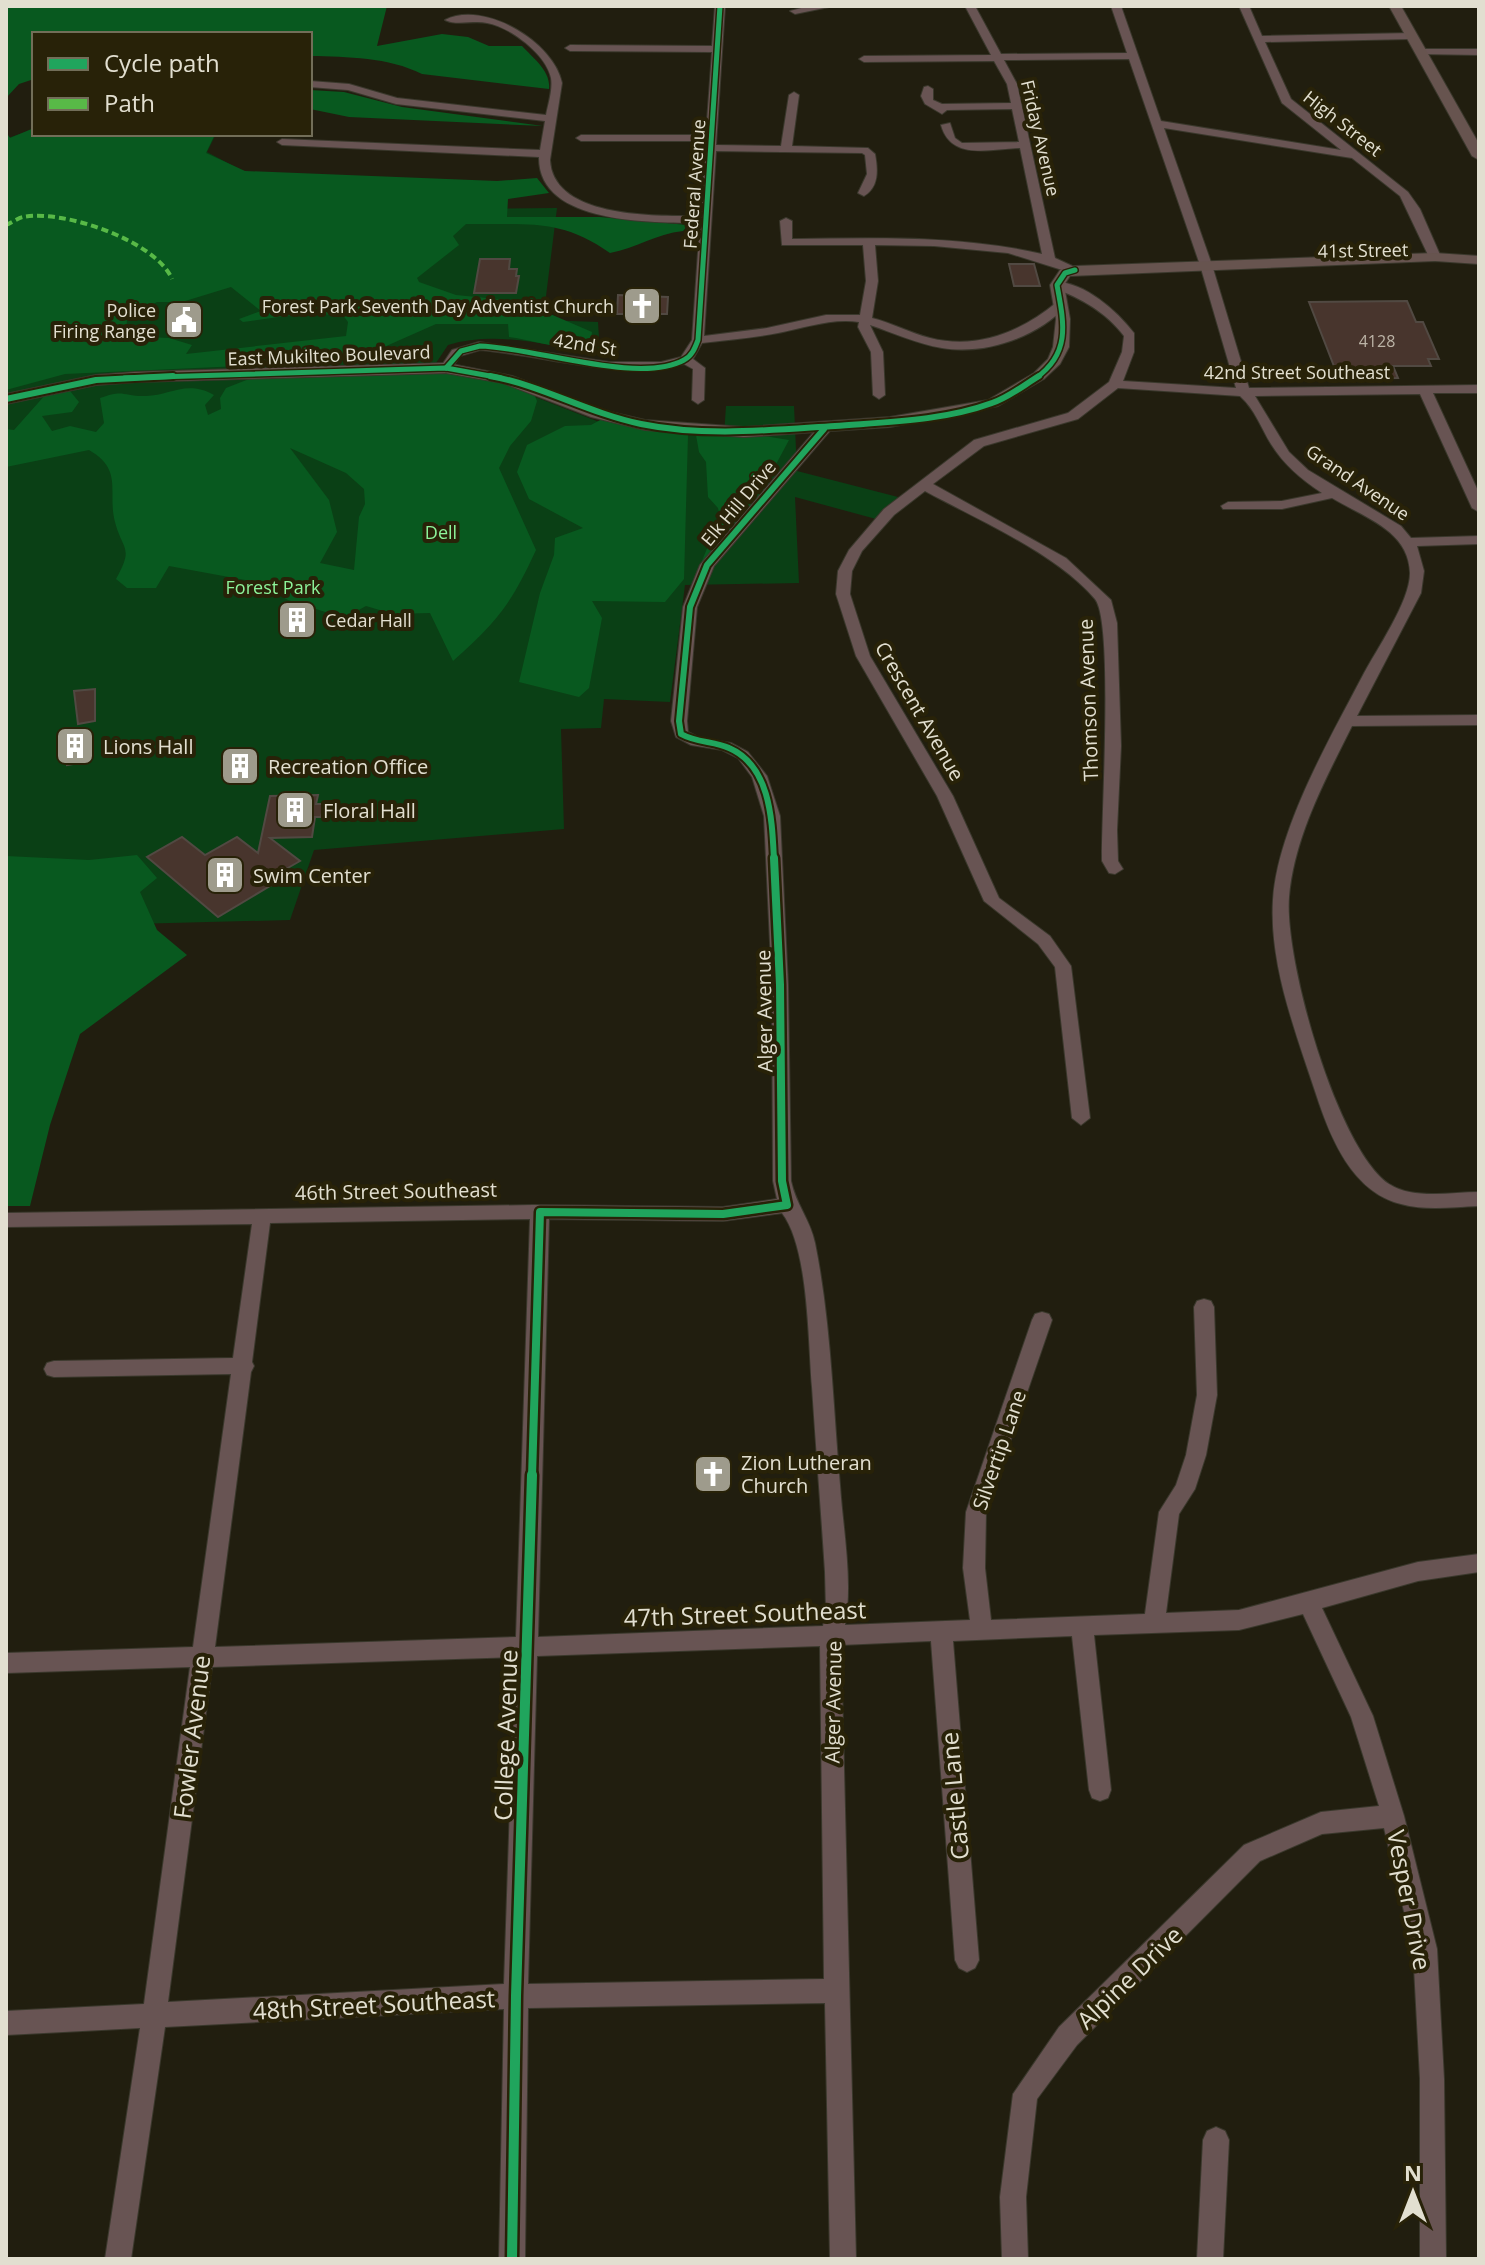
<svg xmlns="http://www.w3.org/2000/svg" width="1485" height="2265" font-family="'Open Sans',sans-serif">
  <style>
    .green { fill: #0a4015 }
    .forest { fill: #08591f; fill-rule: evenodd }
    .building { fill: #48352d; stroke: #514942; stroke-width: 2 }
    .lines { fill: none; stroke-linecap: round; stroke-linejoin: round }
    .minor-casing { stroke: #3a382c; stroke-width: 2 }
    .major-casing { stroke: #3a382c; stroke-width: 2 }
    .minor { fill: #685453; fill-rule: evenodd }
    .major { fill: #67544f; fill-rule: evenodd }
    .quiet { stroke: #58b947; stroke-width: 4; stroke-dasharray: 7 4; stroke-linecap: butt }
    .cycleway-far3-casing { stroke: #282208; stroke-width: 8 }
    .cycleway-far2-casing { stroke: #282208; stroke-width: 10 }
    .cycleway-far1-casing { stroke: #282208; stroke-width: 13 }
    .cycleway-casing { stroke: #282208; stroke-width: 15 }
    .cycleway-far3 { stroke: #20a55d; stroke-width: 5 }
    .cycleway-far2 { stroke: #20a55d; stroke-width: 6 }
    .cycleway-far1 { stroke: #20a55d; stroke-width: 8 }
    .cycleway { stroke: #20a55d; stroke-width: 10 }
    .labels { text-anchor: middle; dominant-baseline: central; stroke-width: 8; stroke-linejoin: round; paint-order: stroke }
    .number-label { font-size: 16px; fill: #bcb4a7 }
    .far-street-label { font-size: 18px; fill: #e2dfd0; stroke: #282208 }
    .far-poi-label { font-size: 18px; fill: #e2dfd0; stroke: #282208; text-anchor: end }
    .far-park-label { font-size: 18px; fill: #8df49a; stroke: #282208 }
    .street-label { font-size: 20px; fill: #e2dfd0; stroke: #282208 }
    .poi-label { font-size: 20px; fill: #e2dfd0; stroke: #282208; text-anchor: start }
    .near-street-label { font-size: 24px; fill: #e2dfd0; stroke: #282208 }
  </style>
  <rect width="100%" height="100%" fill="#211e0f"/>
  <path class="green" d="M34,129V134H216L207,152L243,171L465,209L557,208L543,320L598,322L600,354C550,346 497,330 448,345L436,363L439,378L520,391L612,427L724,436L726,406H794L797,471L898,497L876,519L795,497L799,583L685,585L670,702L604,699L601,728L561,729L564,829L314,850L290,920L132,924L6,950V135L8,138Z"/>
  <g class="forest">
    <path d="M6,6H387L377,46L442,34L468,37L489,46H522C534,59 551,71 549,89L422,74C388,57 348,57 310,56V34H34V79L19,84L6,98Z"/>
    <polygon points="310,90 344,92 402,107 543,126 349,117 310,109"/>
    <path d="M34,128V134H215L206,153L245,171L497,181L537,178L549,193L508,199L507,217H600L688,225L683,231C656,234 636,248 610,253C560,217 524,225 466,224L453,236L459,245L417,278L419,282L456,295L507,300L541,310L592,332L590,346C562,351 537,341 509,337L508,324H436L375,351L307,363L65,374L6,390V132L10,138ZM231,287L261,311L239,319L243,322L286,316L342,314L348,322L346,336L186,354L192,345L169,338L126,336L127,318L157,302H182Z"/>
    <path d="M441,372L506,381L534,394L537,401L531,421L510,446L499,468L536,550C511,604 498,621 453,661L430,613L393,614L366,606L344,618L288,600L256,582L169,566L156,588H127L116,579C134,546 123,552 115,522C107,492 124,470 89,450L6,467V429L14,430L46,394L70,391L79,402L72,412L42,416L52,431L70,426L96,432L104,423L100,398C124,389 122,396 144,396C169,397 185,379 214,395L205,405L208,415L221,409L220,398L226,388L249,379ZM290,448L346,473L364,489L365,504L359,517L354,570L320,563L337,532L329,500Z"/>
    <polygon points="602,419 688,435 684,579 665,602 592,601 602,618 589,688 579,697 519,682 540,593 554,555 555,538 583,528 529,499 517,472 527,445 565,426 591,425"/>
    <polygon points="696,435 764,436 789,440 759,496 699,568 720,517 718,508 708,497 706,462 699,452"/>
    <polygon points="137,855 157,878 140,892 157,930 187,955 80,1034 50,1125 30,1206 6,1206 6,856 89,860"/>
  </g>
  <g class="building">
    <polygon points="480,259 510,259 509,269 517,269 516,276 519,276 516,293 474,293"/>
    <polygon points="1009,264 1034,264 1040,286 1014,286"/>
    <polygon points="618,295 668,297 667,314 617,314"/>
    <polygon points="1407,301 1416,322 1423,322 1439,359 1428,359 1431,366 1393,366 1398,378 1339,379 1309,302"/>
    <polygon points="301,605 312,626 290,631 280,610"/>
    <polygon points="95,689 95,721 78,724 74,691"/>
    <polygon points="86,732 88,758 85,758 85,762 67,765 64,735"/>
    <polygon points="225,758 257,758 255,774 222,775"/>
    <polygon points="318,795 316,804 324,804 321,817 315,817 312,837 270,838 300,861 279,873 285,877 218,917 147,857 182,837 205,855 237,837 258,853 270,796"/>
  </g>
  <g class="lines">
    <g class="minor-casing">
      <g id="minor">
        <path d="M715,6H725L716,145L781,146L789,95L794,92L799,95L792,146L868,148L875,154C878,170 879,187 864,196L858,193L867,174L865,155L862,153L716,151L704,336L767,328L826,315H860L866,281L863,245H782L780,221L786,218L792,221V239C876,238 959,235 1042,254L1020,148C990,149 951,161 941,125L950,123L955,138L962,143L1019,142L1012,109L947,110L942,114L925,104L921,96L924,87L928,86L933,89V100L942,104L1011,103L1007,84L994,61L864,62L859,59L864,56L991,55L965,6H975L1001,54L1127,53L1111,6H1121L1161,121L1341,150L1282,103L1239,6H1249L1262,36L1412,33L1417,36L1412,39L1265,42L1291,99L1408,192L1420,209L1441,257L1439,259L1429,257L1400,196L1352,158L1164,128L1212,265L1249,388L1479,385V393H1433L1479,493V512L1472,508L1420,394L1255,396L1289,452L1308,470L1401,526L1411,538L1479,536V544L1417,546L1424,571L1421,593L1357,716L1479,715V725L1352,726C1326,778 1294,837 1289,897C1284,959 1337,1149 1389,1184C1414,1200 1451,1192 1479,1192V1206C1453,1207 1426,1211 1401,1204C1352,1192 1330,1137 1316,1094C1296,1033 1269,965 1273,900C1277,830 1330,738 1362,677C1376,650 1410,602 1410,573C1409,530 1363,517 1332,498L1282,509H1223L1221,506L1228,502L1282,501L1322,493C1302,480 1284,465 1271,444C1261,428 1255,409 1240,396L1118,388L1078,419L984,446L933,484L1066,558L1111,600L1117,623L1121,746L1117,830L1118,861L1123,869L1115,874L1109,873L1102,861C1101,819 1114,622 1095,599C1056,553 978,520 925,491L894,515L862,551L852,571L850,594L870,656L953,796L999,898L1050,936L1071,966L1090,1118L1081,1125L1072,1118L1055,967L1038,944L984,901L937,796L856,656L836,594L838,571L849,550L884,509L974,440L1068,413L1109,382L1122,352L1124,336C1106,312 1081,298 1053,288V282C1083,280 1117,311 1134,333V352L1123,381L1236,388L1200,265L1129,59L1004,60L1017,84L1055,258L1081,270L1075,274L1008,253L934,246L875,245L878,281L872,318C892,323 910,333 930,338C977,350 1021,332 1057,302L1067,305C1037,338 985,355 942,348C917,344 894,333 870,325L883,352L885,395L879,399L873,395L871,352L858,327L859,322C831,318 805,328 778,333C753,338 727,340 702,343L693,359L705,368L704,400L698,404L692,400L693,369L684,364C615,380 549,356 480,350L460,356L450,371H442L440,368L452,350L479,342L609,362H661L681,357L692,340L700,223C653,222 538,225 539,157L282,145L277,142L282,139L540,150L545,121L396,104L348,90L310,87V81L349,84L397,98L546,115C548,104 553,90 551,78C546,54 510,27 487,23C474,20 456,26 445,20C484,0 554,42 562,83L550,160C553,219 658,216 700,216L706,141H581L576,138L581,135H706L712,52L570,51L565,48L570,45L712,46Z"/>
        <polygon points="809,6 834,6 795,14 790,11"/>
        <polygon points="1421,49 1479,49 1479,55 1417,54 1416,52"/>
        <path d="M824,425L830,429L829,432L714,566L697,607L687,721L688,732L700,738L731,743L748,752L767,776L780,816L788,985L791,1181C796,1205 810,1219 815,1243C831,1322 833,1405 840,1485C843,1530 853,1581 845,1625L970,1620L963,1568L966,1512L1032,1320L1035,1314L1042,1312L1049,1314L1052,1320L986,1512L985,1568L991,1620L1145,1614L1159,1512L1176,1485L1186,1455L1197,1395L1194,1307L1197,1301L1204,1299L1211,1301L1214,1307L1217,1395L1206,1455L1195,1489L1179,1514L1166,1613L1239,1610L1418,1562L1479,1554V1572L1418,1581L1322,1608L1373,1716L1404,1816L1437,1949L1444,2079L1446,2259H1420V2079L1413,1949L1384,1828L1322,1834L1260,1861L1077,2045L1037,2099L1026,2197L1028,2259H1002L1000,2197L1013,2094L1059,2027L1244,1845L1321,1812L1379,1806L1351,1717L1303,1614L1239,1630L1094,1635L1111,1790L1108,1798L1100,1801L1092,1798L1089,1790L1072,1636L953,1641L979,1960L975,1968L967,1972L959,1968L955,1960L931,1641L841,1645L856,2259H830L825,2003L528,2008L525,2259H499L504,2009L165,2027L131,2259H105L140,2028L6,2035V2011L144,2004L190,1667L6,1673V1653L193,1647L231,1374L54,1377L47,1375L44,1369L47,1363L54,1361L233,1358L252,1224L6,1227V1213L533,1205L723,1207L777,1199L773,1181L772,985L764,816L752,777L738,758L722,750L691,745L676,737L671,721L683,607L700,565L819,426ZM782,1213C809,1248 808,1342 812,1387C816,1449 821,1510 825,1572L826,1611L823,1626L538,1637L549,1219L723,1221ZM530,1219L516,1637L215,1647L251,1372L254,1366L252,1362L270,1223ZM820,1646L824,1979L528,1984L537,1656ZM515,1657L504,1984L168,2002L212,1667Z"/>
        <polygon points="1216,2127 1225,2131 1229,2140 1223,2259 1197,2259 1203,2140 1207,2131"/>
      </g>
    </g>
    <g class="major-casing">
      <g id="major">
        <polygon points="1389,6 1401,6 1479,144 1479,160 1472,156"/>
        <polygon points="1435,253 1479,256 1479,264 1435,261 1070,276 1064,285 1070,319 1069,347 1060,364 1044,379 998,406 890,427 744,437 645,430 591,417 503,383 446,373 136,382 96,385 6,404 6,394 96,375 136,372 446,363 512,376 602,410 645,420 744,427 890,417 988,400 1034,373 1048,359 1053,347 1056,319 1050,285 1060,270 1075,266"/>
      </g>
    </g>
    <use href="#minor" class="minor"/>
    <use href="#major" class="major"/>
    <path class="quiet" d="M6,225C11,223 18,218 23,217C63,209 156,241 172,279"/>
    <g class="cycleway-far3-casing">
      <g id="cycleway-far3">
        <path d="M446,368L461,351L480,346C533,347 639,385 684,360C692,356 695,348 698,340L720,6"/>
        <polyline points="124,378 446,368 501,378"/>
        <path d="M1036,378C1071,353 1064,323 1057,285L1065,273L1075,270"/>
      </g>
    </g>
    <g class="cycleway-far2-casing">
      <g id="cycleway-far2">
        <path d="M490,376C541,385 588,413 641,424C704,437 771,430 835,426C886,422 943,421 992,403C1008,398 1024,385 1039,376"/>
        <polyline points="6,399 96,380 173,376"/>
        <path d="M774,860C772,821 771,766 729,748C714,741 697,743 681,734L679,721L690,607L707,565L824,429"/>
      </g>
    </g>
    <g class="cycleway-far1-casing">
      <polyline id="cycleway-far1" points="532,1477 540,1212 723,1214 787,1205 782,1181 780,985 774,858"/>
    </g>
    <g class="cycleway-casing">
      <polyline id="cycleway" points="512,2259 516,1996 532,1475"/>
    </g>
    <use href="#cycleway-far3" class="cycleway-far3"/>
    <use href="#cycleway-far2" class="cycleway-far2"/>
    <use href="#cycleway-far1" class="cycleway-far1"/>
    <use href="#cycleway" class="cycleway"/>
  </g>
  <defs>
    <g id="church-square" transform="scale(2)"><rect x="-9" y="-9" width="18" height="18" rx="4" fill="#9e9b8c" stroke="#282208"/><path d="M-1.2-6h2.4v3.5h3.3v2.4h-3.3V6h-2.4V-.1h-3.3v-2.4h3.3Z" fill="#fff"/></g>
    <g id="civic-square" transform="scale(2)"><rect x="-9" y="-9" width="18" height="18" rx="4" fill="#9e9b8c" stroke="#282208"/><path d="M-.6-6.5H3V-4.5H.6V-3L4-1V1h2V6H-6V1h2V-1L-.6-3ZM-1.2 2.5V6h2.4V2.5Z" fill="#fff"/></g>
    <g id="building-square" transform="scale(2)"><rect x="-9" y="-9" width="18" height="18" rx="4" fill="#9e9b8c" stroke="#282208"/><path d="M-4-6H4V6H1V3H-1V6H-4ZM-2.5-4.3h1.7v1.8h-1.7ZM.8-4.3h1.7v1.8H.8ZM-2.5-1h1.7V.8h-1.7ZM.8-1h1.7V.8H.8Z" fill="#fff"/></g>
  </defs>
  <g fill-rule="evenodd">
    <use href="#church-square" x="642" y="306"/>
    <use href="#civic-square" x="184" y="320"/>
    <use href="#building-square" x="297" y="620"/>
    <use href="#building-square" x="75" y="746"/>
    <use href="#building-square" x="240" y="766"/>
    <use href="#building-square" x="295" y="810"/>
    <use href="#building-square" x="225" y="875"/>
    <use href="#church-square" x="713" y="1474"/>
  </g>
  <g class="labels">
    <g class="number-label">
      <text x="1377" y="341">4128</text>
    </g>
    <g class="far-street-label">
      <text transform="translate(1343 123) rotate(38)">High Street</text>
      <text transform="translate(1041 138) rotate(77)">Friday Avenue</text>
      <text transform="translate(694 184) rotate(-86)">Federal Avenue</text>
      <text transform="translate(1363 250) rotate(-1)">41st Street</text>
      <text transform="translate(585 344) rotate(9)">42nd St</text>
      <text transform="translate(329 355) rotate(-2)">East Mukilteo Boulevard</text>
      <text x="1297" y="372">42nd Street Southeast</text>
      <text transform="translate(1358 482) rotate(34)">Grand Avenue</text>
      <text transform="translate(738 503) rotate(-50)">Elk Hill Drive</text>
    </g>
    <g class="far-poi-label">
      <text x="614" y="306">Forest Park Seventh Day Adventist Church</text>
      <text x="156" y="310">Police<tspan x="156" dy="21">Firing Range</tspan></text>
      <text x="325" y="620" text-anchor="start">Cedar Hall</text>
    </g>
    <g class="far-park-label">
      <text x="441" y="532">Dell</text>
      <text x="273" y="587">Forest Park</text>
    </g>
    <g class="street-label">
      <text transform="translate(1088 700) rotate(-92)">Thomson Avenue</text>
      <text transform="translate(920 711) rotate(60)">Crescent Avenue</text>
      <text transform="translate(764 1011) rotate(-91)">Alger Avenue</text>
      <text transform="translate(396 1191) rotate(-1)">46th Street Southeast</text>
      <text transform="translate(999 1450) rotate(-71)">Silvertip Lane</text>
      <text transform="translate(833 1702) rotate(-89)">Alger Avenue</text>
    </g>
    <g class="poi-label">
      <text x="103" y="746">Lions Hall</text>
      <text x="268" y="766">Recreation Office</text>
      <text x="323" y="810">Floral Hall</text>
      <text x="253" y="875">Swim Center</text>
      <text x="741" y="1462">Zion Lutheran<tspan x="741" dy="23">Church</tspan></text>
    </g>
    <g class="near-street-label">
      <text transform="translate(745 1613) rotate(-2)">47th Street Southeast</text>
      <text transform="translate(505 1735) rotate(-88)">College Avenue</text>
      <text transform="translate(191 1737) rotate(-83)">Fowler Avenue</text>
      <text transform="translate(954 1796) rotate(-95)">Castle Lane</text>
      <text transform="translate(1410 1900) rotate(79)">Vesper Drive</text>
      <text transform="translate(1129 1977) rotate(-44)">Alpine Drive</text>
      <text transform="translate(374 2004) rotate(-3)">48th Street Southeast</text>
    </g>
  </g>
  <rect width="1485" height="2265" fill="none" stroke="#e2dfd0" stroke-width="16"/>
  <rect x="32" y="32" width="280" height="104" fill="#282208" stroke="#726e58" stroke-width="2"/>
  <rect x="48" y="58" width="40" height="12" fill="#20a55d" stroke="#726e58" stroke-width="2"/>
  <text x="104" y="72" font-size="24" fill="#e2dfd0">Cycle path</text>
  <rect x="48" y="98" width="40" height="12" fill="#58b947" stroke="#726e58" stroke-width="2"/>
  <text x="104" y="112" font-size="24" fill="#e2dfd0">Path</text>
  <g transform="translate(1413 2193)" stroke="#282208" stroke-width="6" paint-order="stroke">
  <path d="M0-6L14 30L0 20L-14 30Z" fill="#e2dfd0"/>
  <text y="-12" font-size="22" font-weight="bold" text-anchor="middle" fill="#e2dfd0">N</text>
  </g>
</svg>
